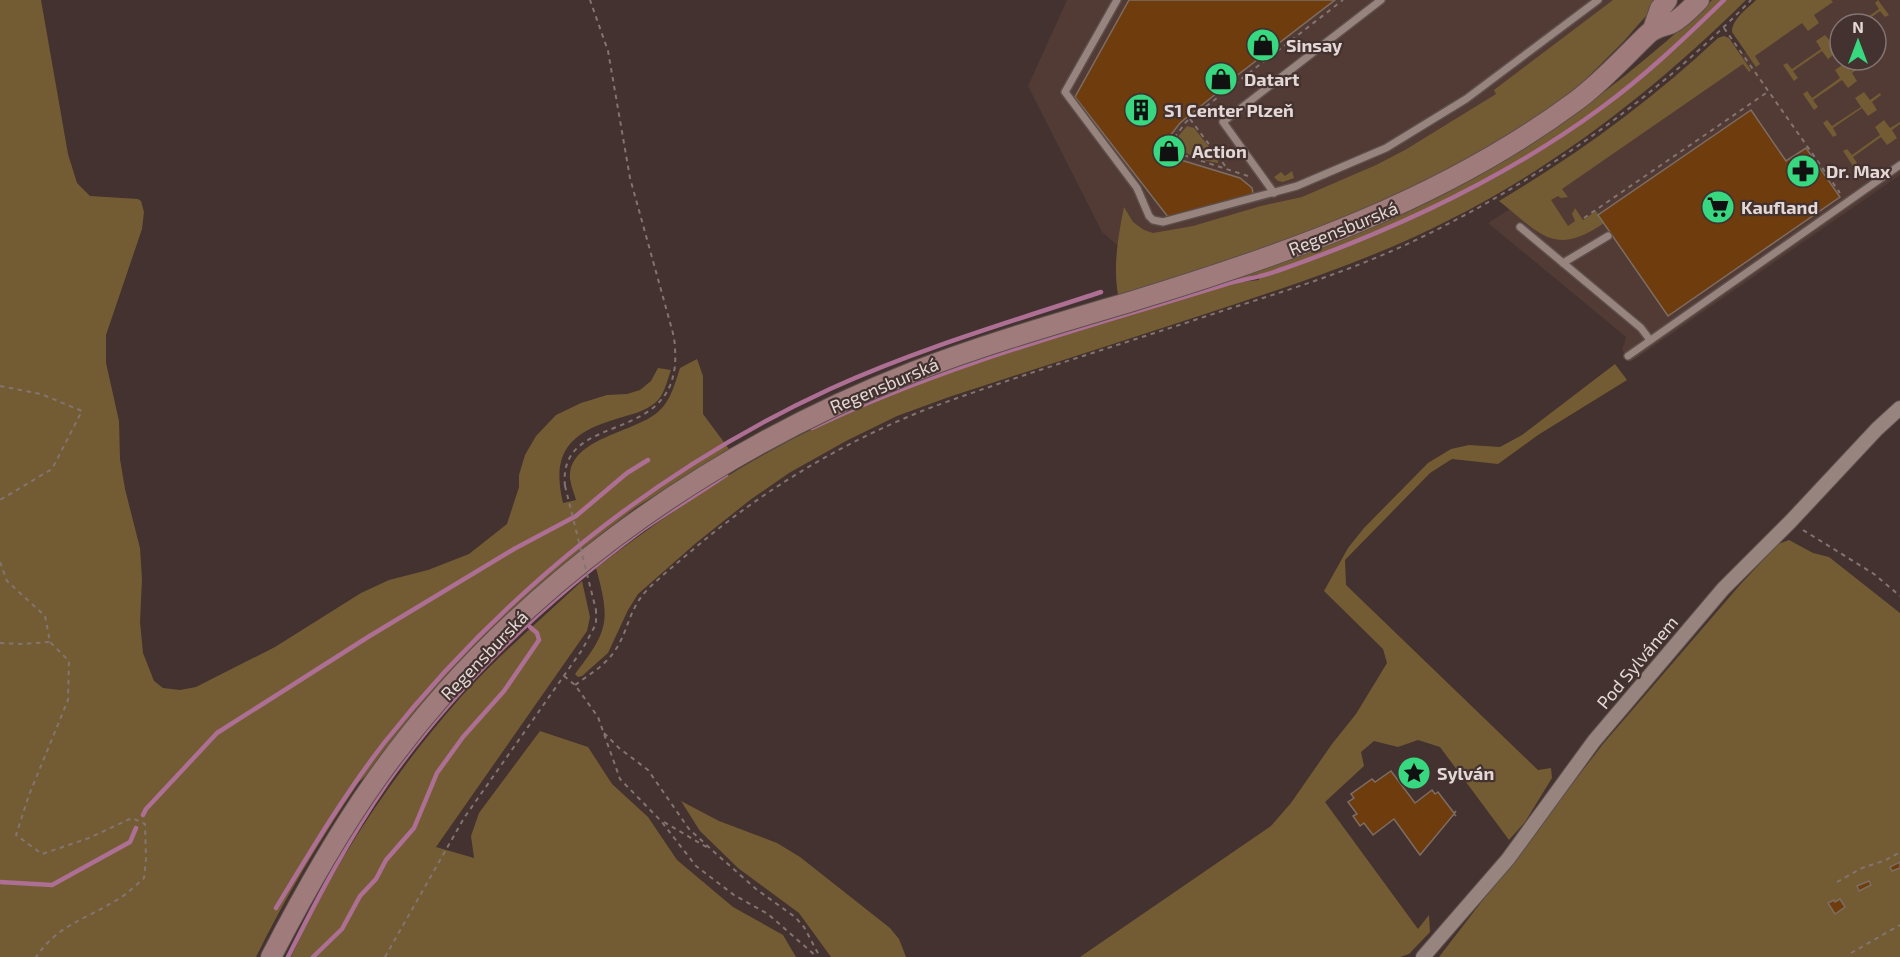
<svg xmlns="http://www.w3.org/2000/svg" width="1900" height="957" font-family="'Exo 2',sans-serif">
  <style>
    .built { fill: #523a35; fill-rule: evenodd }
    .green { fill: #735c33 }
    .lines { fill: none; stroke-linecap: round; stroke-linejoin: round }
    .stream { stroke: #ad6f93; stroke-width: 4.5 }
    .building { fill: #6f3c0d; stroke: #7d6d63; stroke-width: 1.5 }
    .lane-casing { stroke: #5d4f4c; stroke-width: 10 }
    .street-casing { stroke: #5d4f4c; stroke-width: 16 }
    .secondary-casing { stroke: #5d4f4c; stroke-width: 22 }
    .path { stroke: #837471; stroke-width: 2; stroke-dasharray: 4.5 4.5; stroke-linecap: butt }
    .lane { stroke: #98847f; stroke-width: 7 }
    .street { stroke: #98847f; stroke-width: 14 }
    .secondary { stroke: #a07b7c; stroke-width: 20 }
    .path-bridge { stroke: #837471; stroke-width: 2; stroke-dasharray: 4.5 4.5; stroke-linecap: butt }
    .labels { text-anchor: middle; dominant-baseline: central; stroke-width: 4.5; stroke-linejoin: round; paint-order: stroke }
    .poi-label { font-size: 18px; font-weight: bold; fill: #e3d8d6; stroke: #43322f; text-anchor: start }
    .street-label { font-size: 18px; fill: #e3d8d6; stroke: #43322f }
  </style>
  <rect width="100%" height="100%" fill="#43322f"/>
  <g class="built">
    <polygon points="1067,0 1630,0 1555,60 1409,150 1294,203 1128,249 1117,245 1102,232 1028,86"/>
    <path d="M1822,0H1900V175L1631,362L1622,350L1626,337L1488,223L1615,141ZM1840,24H1876V60H1840Z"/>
  </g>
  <g class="green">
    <path d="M0,0H41L68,154L77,183L90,196L138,199L141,201L144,212L142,229L106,335V363L119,421L120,459L125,489L140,548L142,579L140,622L143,653L154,681L163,688L180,690L196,687L275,647L361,593L389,580L428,570L469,554L507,524L519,487V475L525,455L536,436L556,415L581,403L607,395L627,394L640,390L651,381L658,368L671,370C667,381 664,396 655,403C644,412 629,415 616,419C569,433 551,453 563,503L576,500C574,492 569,482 570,473C575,437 633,433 658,412C671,401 675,383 680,368L697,359L703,376V414L729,449L635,508L591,542L514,609L452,673L372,770L359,782C321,838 286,896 256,957H0Z"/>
    <path d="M1613,0H1660L1624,41L1570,95L1474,158L1367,211L1247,256L1118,295C1113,265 1118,237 1124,207L1133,222L1144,230L1153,233L1193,226L1261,206L1302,197L1376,165L1405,150L1496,94L1494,90Z"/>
    <path d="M1712,0H1723C1658,62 1590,121 1512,166C1437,210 1357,240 1276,271L1259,276L1258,274L1251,276V278L1231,280L1179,297C1189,289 1231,279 1247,273C1292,259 1339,242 1383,223C1506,171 1615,91 1712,0Z"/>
    <path d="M1726,0H1746C1658,87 1560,164 1449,220C1369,261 1284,288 1199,316C1116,343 1032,370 949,397L897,416L846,441L789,473L750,500L696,543L638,594L628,610L608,653L582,676L578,677L575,674C608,631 611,622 596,568C666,515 737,465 817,427C950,363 1092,326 1232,283L1259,280V278C1293,269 1326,254 1358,241C1437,210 1514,172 1584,122C1635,86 1681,43 1726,0Z"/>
    <path d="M1756,0H1831L1833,2L1814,15L1819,23L1808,31L1802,23L1755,56L1760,64L1756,67L1732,32C1732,19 1747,9 1756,0Z"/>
    <polygon points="1878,0 1889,15 1885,17 1880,11 1862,24 1858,24 1879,9 1875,3"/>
    <polygon points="1825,35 1831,42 1840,36 1840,39 1832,45 1837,52 1828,59 1822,51 1793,71 1798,78 1794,81 1783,65 1787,63 1792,69 1821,49 1816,41"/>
    <path d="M1724,36L1729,38L1751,70L1749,72L1743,64L1562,189L1568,197L1561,198L1558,196L1551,200L1568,226L1575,221L1572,214L1575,208L1583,220L1596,211L1604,223C1553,258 1540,233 1499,201C1578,154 1651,101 1718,38Z"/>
    <polygon points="1866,60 1870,60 1852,73 1857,81 1848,88 1842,80 1813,100 1818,107 1814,110 1803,94 1807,91 1812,98 1840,78 1835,70 1845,63 1851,71"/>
    <polygon points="1864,92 1870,100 1880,93 1881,95 1872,102 1877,110 1868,116 1862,108 1833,128 1837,135 1833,137 1823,123 1827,120 1832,126 1861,107 1855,98"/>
    <polygon points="1884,120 1890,128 1900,122 1900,124 1892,130 1897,138 1887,145 1881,137 1853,157 1857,163 1853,166 1843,151 1847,149 1852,155 1880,135 1875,127"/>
    <path d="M1187,126L1194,128L1218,158V163C1203,160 1180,156 1176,139Z"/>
    <polygon points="1292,171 1294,178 1283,182 1278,181 1274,177 1281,172 1285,176"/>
    <polygon points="1615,364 1627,380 1538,435 1498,464 1452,459 1430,473 1345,560 1346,585 1538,770 1551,768 1552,778 1525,822 1509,840 1440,747 1418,740 1398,747 1374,741 1361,752 1364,766 1325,802 1418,929 1429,915 1430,932 1409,954 1400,957 1080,957 1271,826 1291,803 1332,744 1356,714 1387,663 1383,649 1324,591 1348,548 1364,528 1428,463 1451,449 1469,445 1500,447 1522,435"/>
    <polygon points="1789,540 1813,553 1829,557 1900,613 1900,957 1439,957 1603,744 1739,586 1778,544"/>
    <path d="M582,581L590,617L587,631L436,847L474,858L471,836L479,813L540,731L588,747L612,784L648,817L677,860L733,907L783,935L796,957H291C334,863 392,775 460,698C498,656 541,619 582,581Z"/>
    <polygon points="681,801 719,821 777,843 800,857 890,928 899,939 906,957 831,957 799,913 738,868 700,831"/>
  </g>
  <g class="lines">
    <g class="stream">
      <path d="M812,428C943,365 1084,328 1223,285C1241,279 1259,278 1277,271C1392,231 1503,180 1601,108C1645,76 1685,38 1724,0"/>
      <polyline points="143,815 146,809 217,733 368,637 514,549 576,516 627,473 648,460"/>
      <polyline points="0,882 52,885 130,842 136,828"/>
      <path d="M276,908C310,852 344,795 384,743C503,593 656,469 830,389C918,349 1010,322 1101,292"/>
      <path d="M288,957C318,897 349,838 387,783C456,685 546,601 642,530C669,511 698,494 726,475"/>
      <polyline points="313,957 342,929 360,896 376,879 386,860 414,828 437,773 463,737 504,691 539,640 537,633 530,627"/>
    </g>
  </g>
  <g class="building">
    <polygon points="1129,0 1335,0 1222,87 1223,88 1180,123 1166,141 1181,160 1240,178 1252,188 1253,193 1250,196 1168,217 1075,97"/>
    <polygon points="1751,110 1786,161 1806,148 1840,197 1668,316 1598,215"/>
    <polygon points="1391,771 1415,803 1432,790 1435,794 1438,792 1454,813 1456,811 1454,814 1456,816 1454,814 1420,855 1394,819 1373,835 1364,823 1360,826 1353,816 1357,814 1348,802 1354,798 1351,794 1372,779 1375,782"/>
    <polygon points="1900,862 1900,868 1892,871 1890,867"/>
    <polygon points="1869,881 1871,885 1859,891 1857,886"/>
    <polygon points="1840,899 1845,907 1835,914 1828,903 1834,900 1835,902"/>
  </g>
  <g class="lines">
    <g class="lane-casing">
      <g id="lane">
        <polyline points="1117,0 1065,92 1137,188 1149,216 1153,220 1163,222 1297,186 1386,148 1466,99 1598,0"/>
        <polyline points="1274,193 1223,122 1381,0"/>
        <polyline points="1520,227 1641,328 1650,340"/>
        <polyline points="1563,263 1608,236"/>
        <polyline points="1628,356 1900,165"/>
      </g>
    </g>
    <g class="street-casing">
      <polyline id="street" points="1423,957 1508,859 1594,741 1723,589 1791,521 1877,429 1900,408"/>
    </g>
    <g class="secondary-casing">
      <g id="secondary">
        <polyline points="1653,29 1660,9 1667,0"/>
        <path d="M271,957C302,897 336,836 375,781C507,594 702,455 913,372C985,344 1059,323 1133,301C1290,253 1444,199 1576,101C1603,81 1624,57 1648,34C1656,27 1663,27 1672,23C1682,18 1691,8 1699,0"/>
      </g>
    </g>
    <g class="path">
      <polyline points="1724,28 1840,193"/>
      <polyline points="1190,119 1226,167"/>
      <polyline points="1248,176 1183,155 1172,141 1186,122 1343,0"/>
      <polyline points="1584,218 1769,91"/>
      <polyline points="0,386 41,394 82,411 52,469 0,500"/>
      <path d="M565,486C557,408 682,449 675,349C675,341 673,333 671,326L630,178L608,51L590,0"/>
      <polyline points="1803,530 1874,574 1900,596"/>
      <path d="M0,562L7,581L45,616L50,642L69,661L68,700L29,795L16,835L42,854L89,838L132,818L145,824L146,859L144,878C135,886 126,895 115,901C84,920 58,925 36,957"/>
      <polyline points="0,643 22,644 50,642"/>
      <polyline points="564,676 575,685 598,717 620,779 661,821 696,866 734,895 768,914 817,957"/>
      <path d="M575,685C590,674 606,665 616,649C629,629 629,608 648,589C661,576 675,565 689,553C761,491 839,444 927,409C1025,373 1126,343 1225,310C1292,289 1359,268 1422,237C1545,177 1656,97 1751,0"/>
      <polyline points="604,733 619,748 648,770 689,829 712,850 756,889 795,917 804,927 820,957"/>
      <polyline points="1414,773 1424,766"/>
      <polyline points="664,822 708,848"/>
      <polyline points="1837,882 1862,868 1886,860 1900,852"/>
      <polyline points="1851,953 1900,925"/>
      <polyline points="385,957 464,818 582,650 596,624 596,610"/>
    </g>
    <use href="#lane" class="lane"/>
    <use href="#street" class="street"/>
    <use href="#secondary" class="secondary"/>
    <polyline class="path-bridge" points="565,486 596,610"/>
  </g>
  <defs>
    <g id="shop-disc" transform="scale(1.725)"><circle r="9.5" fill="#37d880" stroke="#43322f"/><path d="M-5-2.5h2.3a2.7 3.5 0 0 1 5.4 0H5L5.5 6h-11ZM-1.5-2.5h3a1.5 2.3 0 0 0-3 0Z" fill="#111"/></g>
    <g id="building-disc" transform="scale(1.725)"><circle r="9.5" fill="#37d880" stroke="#43322f"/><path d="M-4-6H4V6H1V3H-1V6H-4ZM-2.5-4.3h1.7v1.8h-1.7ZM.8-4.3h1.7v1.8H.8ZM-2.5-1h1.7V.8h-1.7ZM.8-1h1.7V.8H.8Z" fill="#111"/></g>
    <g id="pharmacy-disc" transform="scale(1.725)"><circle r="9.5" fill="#37d880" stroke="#43322f"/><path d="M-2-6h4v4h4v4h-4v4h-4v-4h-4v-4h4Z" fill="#111"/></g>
    <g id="supermarket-disc" transform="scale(1.725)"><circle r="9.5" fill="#37d880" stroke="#43322f"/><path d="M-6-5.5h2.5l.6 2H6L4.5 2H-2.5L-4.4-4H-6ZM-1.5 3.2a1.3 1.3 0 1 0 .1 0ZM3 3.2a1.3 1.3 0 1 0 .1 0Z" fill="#111"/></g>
    <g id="sight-disc" transform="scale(1.725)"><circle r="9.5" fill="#37d880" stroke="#43322f"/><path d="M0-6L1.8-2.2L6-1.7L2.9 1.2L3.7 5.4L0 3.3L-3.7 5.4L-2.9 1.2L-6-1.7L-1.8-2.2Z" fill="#111"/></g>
  </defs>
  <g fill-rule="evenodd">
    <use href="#shop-disc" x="1263" y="45"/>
    <use href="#shop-disc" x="1221" y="79"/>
    <use href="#building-disc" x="1141" y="110"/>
    <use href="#shop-disc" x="1169" y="151"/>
    <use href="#pharmacy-disc" x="1803" y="171"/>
    <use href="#supermarket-disc" x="1718" y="207"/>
    <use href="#sight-disc" x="1414" y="773"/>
  </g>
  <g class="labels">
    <g class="poi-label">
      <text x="1286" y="45">Sinsay</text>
      <text x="1244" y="79">Datart</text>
      <text x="1164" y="110">S1 Center Plzeň</text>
      <text x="1192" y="151">Action</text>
      <text x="1826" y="171">Dr. Max</text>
      <text x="1741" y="207">Kaufland</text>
      <text x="1437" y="773">Sylván</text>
    </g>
    <g class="street-label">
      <text transform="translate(1343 228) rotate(-22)">Regensburská</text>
      <text transform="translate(884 385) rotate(-23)">Regensburská</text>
      <text transform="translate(484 655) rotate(-46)">Regensburská</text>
      <text transform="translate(1637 662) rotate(-50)">Pod Sylvánem</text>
    </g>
  </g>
  <g transform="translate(1858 42)"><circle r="28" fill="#43322f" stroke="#837472" stroke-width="1.5"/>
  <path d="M0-4.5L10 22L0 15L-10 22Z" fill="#37d880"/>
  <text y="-9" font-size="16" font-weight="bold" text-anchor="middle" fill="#e3d8d6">N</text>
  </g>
</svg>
